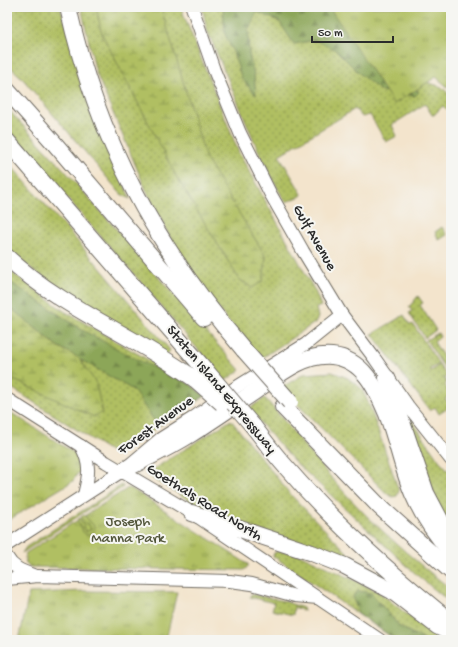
<svg xmlns="http://www.w3.org/2000/svg" width="458" height="647" font-family="'Gochi Hand',sans-serif">
  <style>
    .grass { fill: url(#grass-dots); stroke: #6e7546 }
    .forest { fill: url(#forest-firs); stroke: #5c6842 }
    .wetland { fill: url(#wetland-marsh); stroke: #6e7546 }
    .park { fill: url(#park-tufts); stroke: #6e7546 }
    .garden { fill: #b0bf62; stroke: #6e7546 }
    .lines { fill: none; stroke-linecap: round; stroke-linejoin: round }
    .secondary-casing { stroke: #716c63; stroke-width: 14 }
    .highway-casing { stroke: #716c63; stroke-width: 18 }
    .secondary { stroke: #fff; stroke-width: 12 }
    .highway { stroke: #fff; stroke-width: 16 }
    .highway-bridge-casing { stroke: #716c63; stroke-width: 18; stroke-linecap: butt }
    .highway-bridge { stroke: #fff; stroke-width: 16 }
    .labels { text-anchor: middle; dominant-baseline: central; stroke-width: 4; stroke-linejoin: round; paint-order: stroke }
    .street-label { font-size: 15px; fill: #2b2b2b; stroke: #f6f6f2 }
    .park-label { font-size: 15px; fill: #53573c; stroke: #f6f6f2 }
  </style>
  <defs>
    <pattern id="grass-dots" width="8" height="8" patternUnits="userSpaceOnUse"><rect width="8" height="8" fill="#b0bf62"/><path d="M2 2h.1M6 6h.1" fill="none" stroke="#8f9b51" stroke-width="1.8" stroke-linecap="round"/></pattern>
    <pattern id="forest-firs" width="22" height="20" patternUnits="userSpaceOnUse"><rect width="22" height="20" fill="#8ca658"/><path d="M5 1l3.5 6h-7zM16 11l3.5 6h-7z" fill="#738749"/></pattern>
    <pattern id="wetland-marsh" width="20" height="14" patternUnits="userSpaceOnUse"><rect width="20" height="14" fill="#b0bf62"/><path d="M1 5h8M5 5V1M11 12h8M15 12V8" fill="none" stroke="#8f9b51"/></pattern>
    <pattern id="park-tufts" width="24" height="20" patternUnits="userSpaceOnUse"><rect width="24" height="20" fill="#b0bf62"/><path d="M3 7l-1-3M5 7V3M7 7l1-3M15 17l-1-3M17 17v-4M19 17l1-3" fill="none" stroke="#8f9b51"/></pattern>
  </defs>
  <rect width="100%" height="100%" fill="#f6f6f2"/>
  <filter id="ink" filterUnits="userSpaceOnUse"><feTurbulence type="fractalNoise" baseFrequency=".025" numOctaves="2"/><feDisplacementMap in="SourceGraphic" scale="8" xChannelSelector="R" yChannelSelector="G"/><feConvolveMatrix kernelMatrix="1 2 1 2 8 2 1 2 1" color-interpolation-filters="sRGB"/></filter>
  <filter id="wash" filterUnits="userSpaceOnUse"><feTurbulence type="fractalNoise" baseFrequency=".012" numOctaves="4" result="noise"/><feDisplacementMap in="SourceGraphic" scale="16" xChannelSelector="R" yChannelSelector="G"/><feGaussianBlur stdDeviation="0.9" result="paint"/><feColorMatrix in="noise" values="0 0 0 0 0 0 0 0 0 0 0 0 0 0 0 0 0 1.4 0 .05"/><feComposite in="paint" operator="in"/></filter>
  <g filter="url(#wash)">
    <rect width="100%" height="100%" fill="#f3e4cc"/>
    <g class="grass">
      <polygon points="7,7 60,7 130,199 121,194 21,77 7,64"/>
      <polygon points="81,7 182,7 183,13 239,153 315,291 321,306 316,308 318,317 316,322 259,360 185,267 146,190 96,73"/>
      <polygon points="202,7 365,7 413,78 442,87 451,96 451,114 443,106 434,115 432,115 425,104 392,125 397,136 386,142 370,115 362,117 355,109 279,155 302,194 301,196 286,202 284,200 261,157 207,30"/>
      <polygon points="7,108 67,173 240,370 225,381 132,272 7,130"/>
      <polygon points="7,161 80,244 170,350 167,355 69,297 7,250"/>
      <polygon points="442,227 447,235 439,240 435,232"/>
      <polygon points="7,269 64,311 190,384 205,396 128,447 113,453 7,385"/>
      <polygon points="418,296 423,303 420,305 436,330 425,338 409,313 412,311 409,307"/>
      <polygon points="404,315 410,325 413,324 439,364 430,369 431,371 439,365 447,376 444,378 447,383 445,385 451,395 445,399 451,406 439,414 435,407 430,411 372,334"/>
      <polygon points="438,333 440,337 434,342 446,361 444,363 446,368 449,366 451,369 451,374 449,375 426,340"/>
      <polygon points="332,372 348,378 362,389 370,407 399,491 397,496 393,497 387,494 293,400 282,387 304,374"/>
      <path d="M265,398C297,435 327,476 362,511C390,539 420,565 451,589V603L418,576L294,461L248,409Z"/>
      <polygon points="406,412 439,460 451,473 451,529 439,509"/>
      <polygon points="231,420 290,494 347,552 353,563 227,519 187,499 152,478 152,470"/>
      <polygon points="122,485 123,487 22,553 26,547"/>
      <polygon points="279,551 301,555 379,592 439,640 396,640 273,556 274,553"/>
      <polygon points="251,594 284,601 303,608 304,611 294,607 293,615 272,610 274,603 250,597"/>
    </g>
    <g class="forest">
      <polygon points="223,7 355,7 400,79 419,92 415,96 381,91 361,75 336,50 315,40 294,44 279,21 257,12 248,30 249,55 254,75 256,95 242,79 232,49 225,34"/>
      <polygon points="7,280 82,330 142,362 190,384 205,396 158,426 133,390 57,346 7,305"/>
      <polygon points="358,591 371,593 400,627 425,640 396,640 358,614 353,596"/>
    </g>
    <g class="wetland">
      <polygon points="96,7 161,7 206,159 266,257 263,281 252,288 239,279 176,176 102,34"/>
      <polygon points="7,305 57,346 79,358 96,383 102,412 94,417 14,380 7,375"/>
    </g>
    <g class="park">
      <polygon points="329,7 451,7 451,90 436,77 394,104"/>
      <polygon points="7,410 82,458 84,470 77,474 73,481 7,521"/>
      <polygon points="128,488 132,489 246,563 248,564 248,567 244,570 30,567 26,564 25,558 26,553"/>
      <polygon points="85,591 177,592 166,640 19,640 29,593"/>
    </g>
    <path class="garden" d="M84,515L94,526V531C90,535 86,536 83,532L81,526L77,520L79,518L84,526L83,527L86,532L91,529L88,523L86,524L81,517Z"/>
  </g>
  <g filter="url(#ink)">
    <g class="lines">
      <g class="secondary-casing">
        <g id="secondary">
          <polyline points="192,7 214,70 240,133 270,193 303,251 342,315 375,359 408,406 451,460"/>
          <polyline points="7,399 106,462 192,513 380,640"/>
          <path d="M81,446C91,465 89,475 84,495"/>
          <polyline points="7,545 122,471 160,439 193,418 235,388 306,344 342,315"/>
          <path d="M7,557C13,568 22,571 33,575"/>
          <polyline points="7,579 38,576 230,581 252,584 295,596 318,598"/>
        </g>
      </g>
      <g class="highway-casing">
        <g id="highway">
          <path d="M68,7C97,139 156,248 244,350"/>
          <polyline points="7,90 55,144 204,318"/>
          <polyline points="7,141 207,372"/>
          <path d="M7,257C62,309 136,336 196,380"/>
          <polyline points="387,378 426,493 444,527"/>
          <polyline points="283,407 379,506 451,571"/>
          <path d="M253,426C264,440 274,454 286,467C335,524 392,575 451,622"/>
          <path d="M122,471C145,459 169,448 191,434C212,421 233,406 254,392C276,377 303,353 332,356C363,359 376,388 387,414C397,440 402,468 413,494C422,515 436,535 451,552"/>
          <polyline points="192,513 312,553 345,566 392,591 437,626 451,633"/>
        </g>
      </g>
      <use href="#secondary" class="secondary"/>
      <use href="#highway" class="highway"/>
      <g class="highway-bridge-casing">
        <g id="highway-bridge">
          <polyline points="244,350 290,402"/>
          <polyline points="207,372 253,426"/>
          <polyline points="196,380 222,403"/>
        </g>
      </g>
      <use href="#highway-bridge" class="highway-bridge"/>
    </g>
  </g>
  <g class="labels">
    <g class="street-label">
      <text transform="translate(314 238) rotate(60)">Gulf Avenue</text>
      <text transform="translate(221 390) rotate(50)">Staten Island Expressway</text>
      <text transform="translate(156 426) rotate(-36)">Forest Avenue</text>
      <text transform="translate(204 503) rotate(32)">Goethals Road North</text>
    </g>
    <g class="park-label">
      <text x="128" y="522">Joseph<tspan x="128" dy="17">Manna Park</tspan></text>
    </g>
  </g>
  <rect width="458" height="647" fill="none" stroke="#f6f6f2" stroke-width="24"/>
  <path d="M312 36v6h81v-6" fill="none" stroke="#2b2b2b" stroke-width="2"/>
  <text x="318" y="36" font-size="12" fill="#2b2b2b" stroke="#f6f6f2" stroke-width="3" paint-order="stroke">50 m</text>
</svg>
